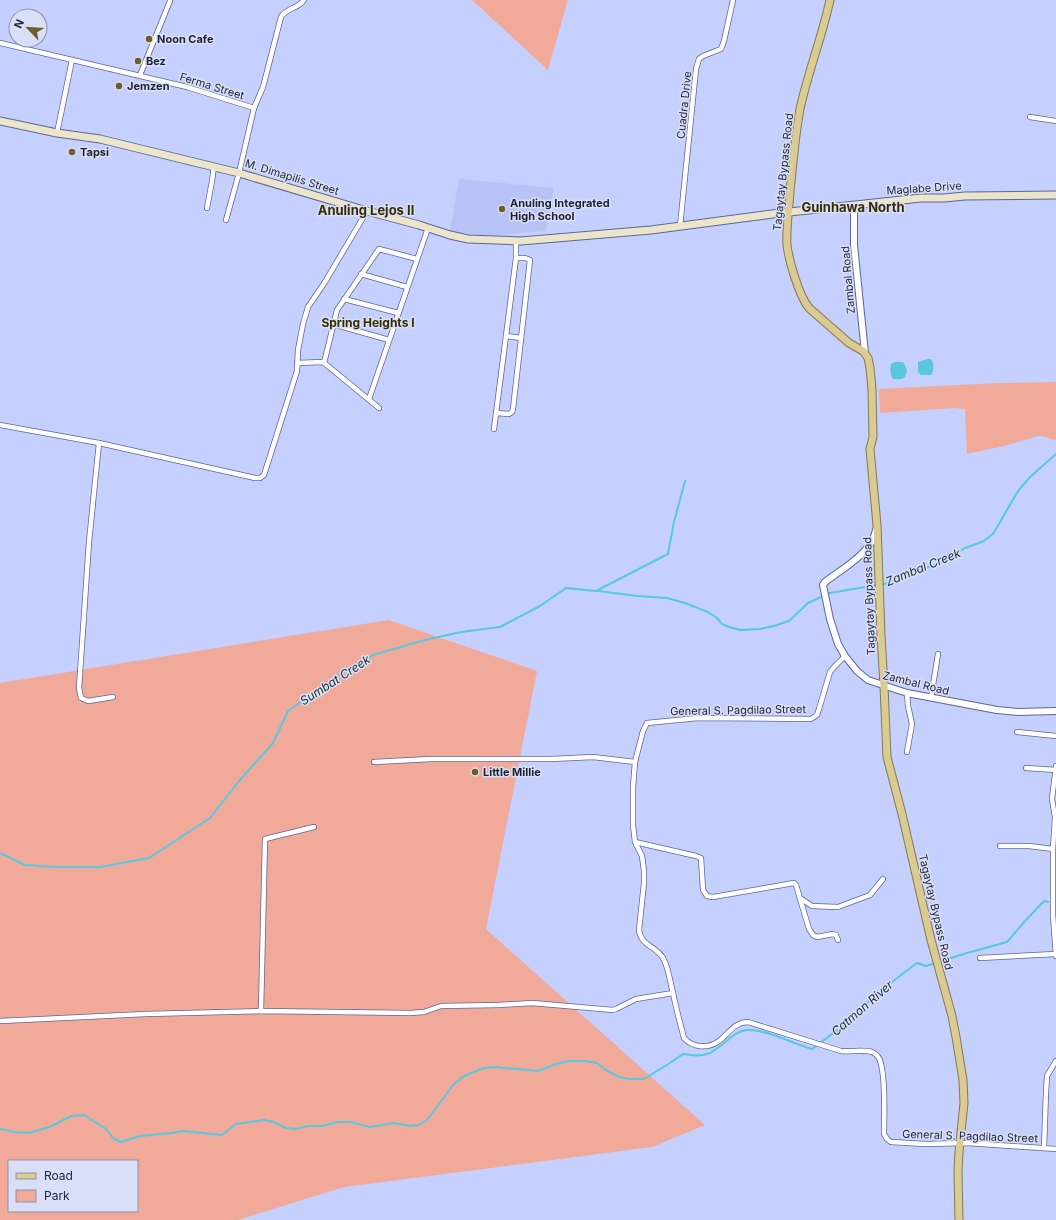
<svg xmlns="http://www.w3.org/2000/svg" width="1056" height="1220" font-family="Inter,sans-serif">
  <style>
    .built { fill: #b7c3f6 }
    .green { fill: #f1a999; fill-rule: evenodd }
    .water { fill: #56c8df }
    .lines { fill: none; stroke-linecap: round; stroke-linejoin: round }
    .stream { stroke: #56c8df; stroke-width: 2 }
    .minor-casing { stroke: #5b6699; stroke-width: 6 }
    .tertiary-casing { stroke: #5b6699; stroke-width: 8 }
    .secondary-casing { stroke: #5b6699; stroke-width: 9 }
    .primary-casing { stroke: #887946; stroke-width: 9 }
    .minor { stroke: #fff; stroke-width: 4.5 }
    .tertiary { stroke: #fff; stroke-width: 6 }
    .secondary { stroke: #ede5ca; stroke-width: 7 }
    .primary { stroke: #dacb95; stroke-width: 7 }
    .poi-dot { fill: #6c5e2b; stroke: #d9dff6; stroke-width: 1.5 }
    .labels { text-anchor: middle; dominant-baseline: central; stroke-width: 3; stroke-linejoin: round; paint-order: stroke }
    .poi-label { font-size: 11px; font-weight: bold; fill: #1d2237; stroke: #d9dff6; text-anchor: start }
    .street-label { font-size: 11px; fill: #1d2237; stroke: #d9dff6 }
    .neighbourhood-label { font-size: 12px; font-weight: bold; fill: #372c01; stroke: #d9dff6 }
    .water-label { font-size: 12px; font-style: italic; fill: #192d32; stroke: #d9dff6 }
    .quarter-label { font-size: 13px; font-weight: bold; fill: #372c01; stroke: #d9dff6 }
  </style>
  <rect width="100%" height="100%" fill="#c5d0fe"/>
  <polygon class="built" points="459,179 554,188 546,231 485,236 450,231"/>
  <g class="green">
    <polygon points="472,0 568,0 548,70"/>
    <polygon points="1056,382 1056,439 1054,440 1046,437 1038,436 1004,446 967,454 965,409 955,408 880,413 879,389 999,383"/>
    <path d="M389,620L537,671L486,929L705,1125L652,1147L344,1187L238,1220H0V683ZM9,1161H137V1211H9Z"/>
  </g>
  <g class="water">
    <path d="M928,359H931C934,363 934,371 931,375H921L918,372V362Z"/>
    <path d="M895,362H902L904,363L907,371L905,377L902,379H893C890,375 890,369 891,364Z"/>
  </g>
  <g class="lines">
    <g class="stream">
      <polyline points="598,591 637,596 667,598 685,603 708,612 717,618 722,624 729,627 741,630 760,629 774,626 789,621 808,603 830,593 889,583 943,561 965,548 982,542 993,534 1018,491 1030,477 1056,454"/>
      <polyline points="0,853 25,865 55,867 100,867 149,858 210,818 239,781 273,743 288,711 346,670 373,655 425,640 461,632 500,627 540,606 566,588 596,591 668,554 674,522 685,481"/>
      <path d="M0,1129L14,1132L29,1133L52,1126L71,1116L84,1115L106,1129L114,1139L121,1142L140,1136L172,1133L183,1131L222,1135L236,1124L264,1120L274,1122L286,1128L296,1129L307,1126H322L338,1122H351L370,1127L394,1123L410,1126L419,1125L427,1120L454,1084L464,1076L484,1068L495,1067L538,1071L556,1064L569,1061H584L597,1063L606,1070L619,1077L629,1079H644L670,1063L683,1054C691,1055 700,1057 707,1054C721,1050 732,1031 747,1030C767,1029 793,1044 812,1049L859,1014L872,997L917,963L926,966L967,953L1007,942L1026,920L1044,901L1048,902"/>
    </g>
    <g class="minor-casing">
      <g id="minor">
        <polyline points="0,43 187,87 254,108"/>
        <polyline points="140,75 170,1"/>
        <polyline points="1030,117 1056,121"/>
        <polyline points="57,133 72,60"/>
        <polyline points="207,208 212,181 214,166"/>
        <path d="M226,220L239,173L254,108L263,87L281,17C286,8 298,9 304,0"/>
        <polyline points="680,226 696,69 699,59 703,56 721,49 724,41 733,0"/>
        <polyline points="361,274 407,287"/>
        <polyline points="344,299 398,313"/>
        <polyline points="333,324 389,340"/>
        <polyline points="506,336 521,338"/>
        <polyline points="297,363 323,362 379,408"/>
        <polyline points="324,363 337,310 379,249 417,259"/>
        <polyline points="369,399 428,228"/>
        <polyline points="496,413 509,414 512,412 513,409 530,260 525,258 516,258"/>
        <polyline points="0,425 99,443 255,478 260,478 264,475 297,371 298,350 303,324 308,307 325,282 367,211"/>
        <polyline points="494,429 516,258 516,241"/>
        <polyline points="99,443 89,542 79,688 81,698 88,701 113,697"/>
        <path d="M845,656L836,665L830,672L819,709L817,715L811,719L698,718L647,723L643,731L635,762L633,787V825L635,842L642,856L644,871V883L639,930C641,947 658,946 664,960C669,970 670,982 673,993C676,1008 680,1023 684,1038C693,1048 708,1049 719,1041C728,1034 735,1022 748,1022L841,1051C850,1052 865,1049 872,1052C877,1054 880,1059 881,1064C886,1084 884,1113 884,1134L887,1139L891,1142L925,1144L968,1143L1056,1149"/>
        <polyline points="907,693 908,706 912,724 907,752"/>
        <polyline points="931,698 938,654"/>
        <polyline points="1017,732 1056,736"/>
        <polyline points="374,762 431,759 551,759 593,757 635,762"/>
        <polyline points="1056,766 1052,799 1055,817 1053,849 1053,915 1056,956"/>
        <polyline points="1026,768 1056,770"/>
        <polyline points="635,842 696,856 701,858 703,890 707,896 713,897 794,883 796,885 809,929 813,935 817,937 833,934 836,935 838,940"/>
        <polyline points="1000,846 1029,846 1053,849"/>
        <polyline points="800,898 812,906 838,907 870,895 883,879"/>
        <polyline points="980,958 1056,954"/>
        <polyline points="261,1011 265,839 314,827"/>
        <polyline points="0,1021 146,1014 261,1011 411,1013 424,1012 441,1006 498,1005 532,1003 613,1010 616,1009 636,999 673,993"/>
        <polyline points="1044,1148 1046,1092 1047,1076 1056,1061"/>
      </g>
    </g>
    <g class="tertiary-casing">
      <g id="tertiary">
        <polyline points="854,206 854,245 865,353"/>
        <path d="M876,530C872,553 842,569 825,582L823,585L830,619L838,644L845,656L857,671L868,680L907,693L997,710L1018,712L1056,711"/>
      </g>
    </g>
    <g class="secondary-casing">
      <polyline id="secondary" points="0,121 57,133 100,139 239,173 367,211 419,225 450,235 468,239 521,241 651,230 780,213 921,198 944,198 965,196 1056,195"/>
    </g>
    <g class="primary-casing">
      <path id="primary" d="M830,0C822,37 808,72 800,109C795,136 793,163 790,191C789,209 786,227 787,245C789,261 799,296 809,308L849,343L863,351L868,358L870,368L872,389L873,437L870,449L877,525L881,635L884,686L887,757L902,814L931,940L952,1016L956,1037L963,1080L964,1103L959,1152L958,1172L959,1220"/>
    </g>
    <use href="#minor" class="minor"/>
    <use href="#tertiary" class="tertiary"/>
    <use href="#secondary" class="secondary"/>
    <use href="#primary" class="primary"/>
  </g>
  <g class="poi-dot">
    <circle cx="149" cy="39" r="4"/>
    <circle cx="138" cy="61" r="4"/>
    <circle cx="119" cy="86" r="4"/>
    <circle cx="72" cy="152" r="4"/>
    <circle cx="502" cy="209" r="4"/>
    <circle cx="475" cy="772" r="4"/>
  </g>
  <g class="labels">
    <g class="poi-label">
      <text x="157" y="39">Noon Cafe</text>
      <text x="146" y="61">Bez</text>
      <text x="127" y="86">Jemzen</text>
      <text x="80" y="152">Tapsi</text>
      <text x="510" y="203">Anuling Integrated<tspan x="510" dy="13">High School</tspan></text>
      <text x="483" y="772">Little Millie</text>
    </g>
    <g class="street-label">
      <text transform="translate(212 86) rotate(17)">Ferma Street</text>
      <text transform="translate(684 105) rotate(-84)">Cuadra Drive</text>
      <text transform="translate(783 172) rotate(-84)">Tagaytay Bypass Road</text>
      <text transform="translate(292 177) rotate(17)">M. Dimapilis Street</text>
      <text transform="translate(924 188) rotate(-4)">Maglabe Drive</text>
      <text transform="translate(848 280) rotate(-95)">Zambal Road</text>
      <text transform="translate(869 596) rotate(-92)">Tagaytay Bypass Road</text>
      <text transform="translate(916 683) rotate(14)">Zambal Road</text>
      <text transform="translate(738 710) rotate(-1)">General S. Pagdilao Street</text>
      <text transform="translate(936 912) rotate(77)">Tagaytay Bypass Road</text>
      <text transform="translate(970 1136) rotate(2)">General S. Pagdilao Street</text>
    </g>
    <g class="neighbourhood-label">
      <text x="368" y="322">Spring Heights I</text>
    </g>
    <g class="water-label">
      <text transform="translate(923 567) rotate(-22)">Zambal Creek</text>
      <text transform="translate(335 680) rotate(-33)">Sumbat Creek</text>
      <text transform="translate(862 1008) rotate(-41)">Catmon River</text>
    </g>
    <g class="quarter-label">
      <text x="853" y="207">Guinhawa North</text>
      <text x="366" y="210">Anuling Lejos II</text>
    </g>
  </g>
  <rect x="8" y="1160" width="130" height="52" fill="#d9dff6" stroke="#8e93aa"/>
  <rect x="16" y="1173" width="20" height="6" fill="#dacb95" stroke="#8e93aa"/>
  <text x="44" y="1180" font-size="12" fill="#1d2237">Road</text>
  <rect x="16" y="1190" width="20" height="12" fill="#f1a999" stroke="#8e93aa"/>
  <text x="44" y="1200" font-size="12" fill="#1d2237">Park</text>
  <g transform="translate(28 28) rotate(295)"><circle r="19" fill="#d9dff6" stroke="#8e93aa"/>
  <path d="M0-3L7 15L0 10L-7 15Z" fill="#6c5e2b"/>
  <text y="-6" font-size="11" font-weight="bold" text-anchor="middle" fill="#1d2237">N</text>
  </g>
</svg>
